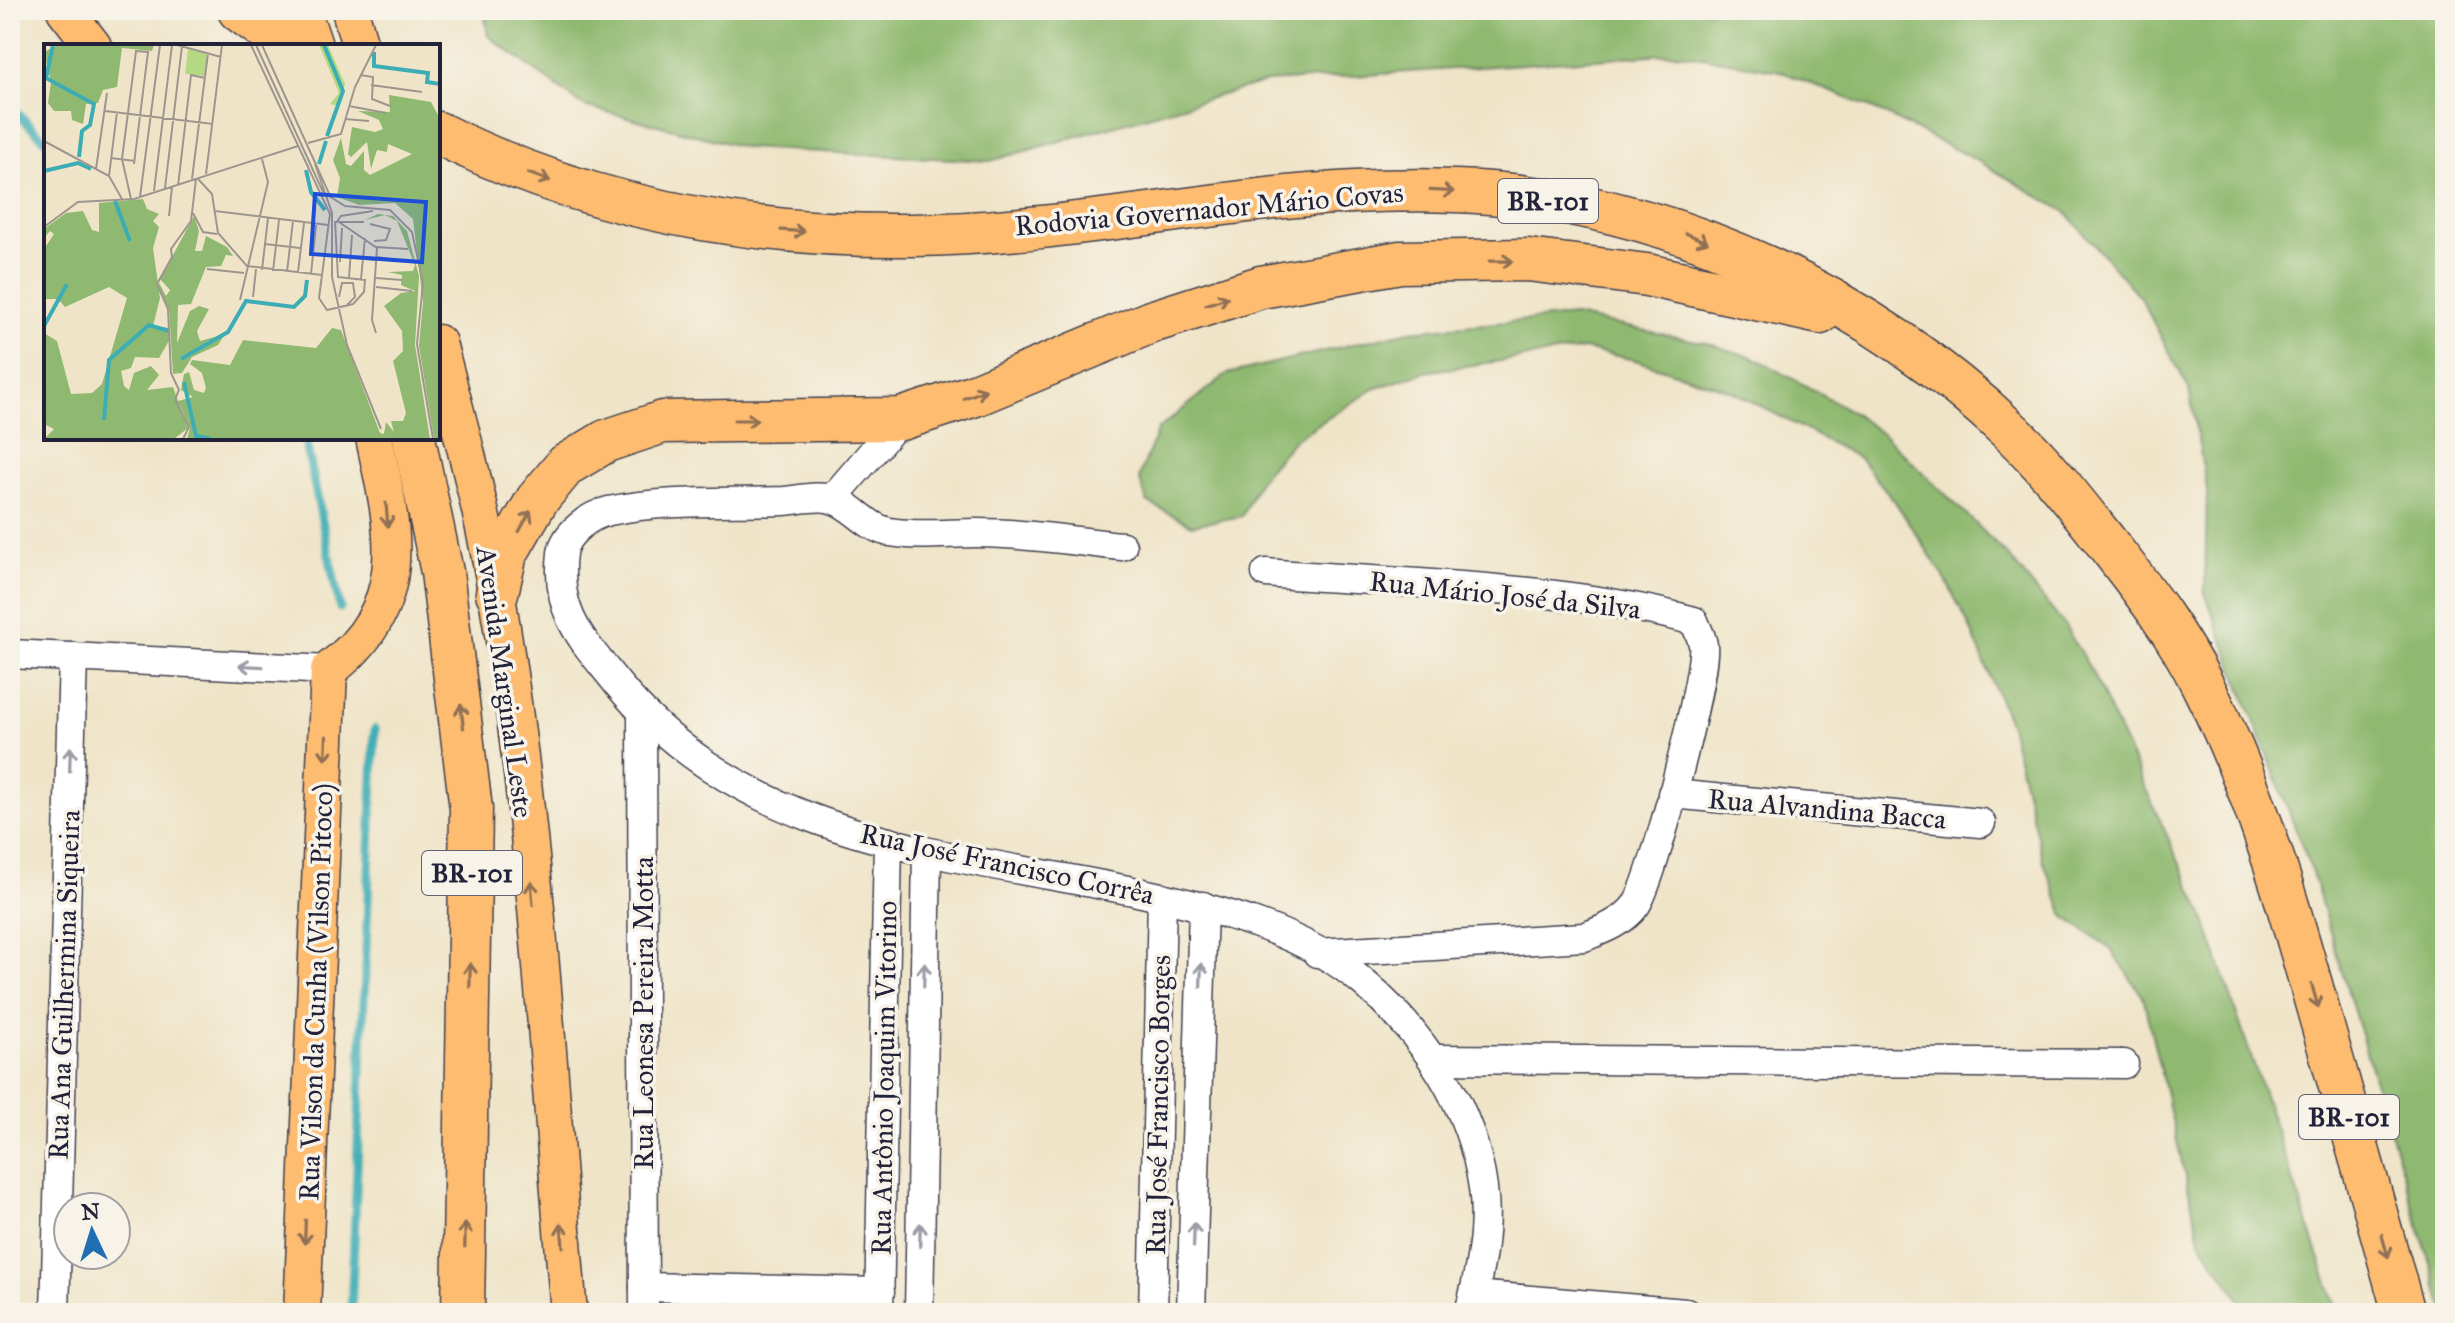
<svg xmlns="http://www.w3.org/2000/svg" width="2455" height="1323" font-family="'IM FELL Great Primer',serif">
  <style>
    .green { fill: #b4d982; stroke: #6b7e5e; stroke-width: 2 }
    .forest { fill: #8fb970; stroke: #586e56; stroke-width: 2 }
    .lines { fill: none; stroke-linecap: round; stroke-linejoin: round }
    .stream { stroke: #3cadb5; stroke-width: 9 }
    .minor-casing { stroke: #413f50; stroke-width: 31 }
    .major-casing { stroke: #413f50; stroke-width: 39 }
    .highway-casing { stroke: #413f50; stroke-width: 45 }
    .minor { stroke: #fff; stroke-width: 28 }
    .major { stroke: #fdbc6f; stroke-width: 36 }
    .highway { stroke: #fdbc6f; stroke-width: 42 }
    .oneway { stroke: #906f55 }
    .oneway2 { stroke: #9c9ca7 }
    .labels { text-anchor: middle; dominant-baseline: central; stroke-width: 7; stroke-linejoin: round; paint-order: stroke }
    .shield { fill: #f7f3e8; stroke: #62616f; stroke-width: 2 }
    .shield-label { font-size: 26px; font-weight: bold; fill: #22223b }
    .street-label { font-size: 28px; fill: #22223b; stroke: #f7f3e8 }
    .inset-river { fill: none; stroke: #3cadb5; stroke-width: 4 }
    .inset-road { fill: none; stroke: #9d968f; stroke-width: 2 }
    .view { fill: #1d4ed8; fill-opacity: 0.15; stroke: #1d4ed8; stroke-width: 4 }
    .inset-edge { fill: none; stroke: #22223b; stroke-width: 4 }
  </style>
  <rect width="100%" height="100%" fill="#f7f3e8"/>
  <filter id="ink" filterUnits="userSpaceOnUse"><feTurbulence type="fractalNoise" baseFrequency=".0125" numOctaves="2"/><feDisplacementMap in="SourceGraphic" scale="16" xChannelSelector="R" yChannelSelector="G"/><feConvolveMatrix kernelMatrix="1 2 1 2 8 2 1 2 1" color-interpolation-filters="sRGB"/></filter>
  <filter id="wash" filterUnits="userSpaceOnUse"><feTurbulence type="fractalNoise" baseFrequency=".006" numOctaves="4" result="noise"/><feDisplacementMap in="SourceGraphic" scale="32" xChannelSelector="R" yChannelSelector="G"/><feGaussianBlur stdDeviation="1.8" result="paint"/><feColorMatrix in="noise" values="0 0 0 0 0 0 0 0 0 0 0 0 0 0 0 0 0 1.4 0 .05"/><feComposite in="paint" operator="in"/></filter>
  <g filter="url(#wash)">
    <rect width="100%" height="100%" fill="#efe4c7"/>
    <polygon class="green" points="660,1301 866,1306 866,1313 659,1313"/>
    <g class="forest">
      <polygon points="484,10 2445,10 2445,1313 2311,869 2205,593 2207,490 2189,389 2140,297 2066,212 1976,160 1879,111 1780,71 1679,53 1267,82 990,161 746,148 584,106 488,36"/>
      <polygon points="1574,316 1706,343 1755,358 1841,405 1884,435 1974,522 2010,558 2065,626 2093,674 2202,912 2338,1313 2249,1313 2201,1243 2143,997 2110,948 2064,916 2042,857 2010,725 1970,627 1943,575 1894,500 1859,458 1732,391 1635,360 1584,349 1424,372 1374,389 1295,439 1259,480 1242,516 1192,525 1147,502 1139,477 1158,429 1227,374 1409,331"/>
    </g>
    <g class="lines">
      <g class="stream">
        <polyline points="10,106 46,141"/>
        <polyline points="305,438 340,608"/>
        <polyline points="351,1313 375,729"/>
      </g>
    </g>
  </g>
  <g filter="url(#ink)">
    <g class="lines">
      <g class="minor-casing">
        <g id="minor">
          <polyline points="832,499 901,419"/>
          <path d="M1122,546C1074,541 1025,533 977,533C948,533 919,537 890,532C868,529 853,505 832,499C819,495 797,500 784,501C727,503 665,499 609,511C590,515 565,533 562,553C555,613 581,638 616,682C748,844 952,853 1142,893C1218,909 1304,931 1364,983C1425,1035 1472,1108 1483,1188C1489,1229 1479,1274 1469,1313"/>
          <path d="M1266,573C1402,584 1565,585 1694,621C1697,629 1702,637 1703,645C1707,673 1653,882 1636,905C1624,922 1602,930 1584,937L1317,953"/>
          <polyline points="10,654 329,670"/>
          <polyline points="642,714 644,1313"/>
          <polyline points="1672,794 1981,823"/>
          <polyline points="1434,1059 2124,1064"/>
          <polyline points="644,1287 880,1292"/>
          <polyline points="1474,1295 1686,1313"/>
          <polyline points="55,1313 73,657"/>
          <polyline points="879,1313 888,842"/>
          <polyline points="919,1313 927,853"/>
          <polyline points="1153,1313 1162,897"/>
          <polyline points="1191,1313 1203,906"/>
        </g>
      </g>
      <g class="major-casing">
        <g id="major">
          <polyline points="65,10 93,46"/>
          <polyline points="350,10 360,46"/>
          <path d="M438,343C460,427 483,511 497,597C537,833 548,1075 569,1313"/>
          <path d="M302,1313L329,670C414,606 394,530 374,438"/>
        </g>
      </g>
      <g class="highway-casing">
        <g id="highway">
          <polyline points="239,10 288,46"/>
          <polyline points="299,10 311,46"/>
          <path d="M438,133C586,207 747,237 912,235C1030,234 1149,212 1267,199C1342,191 1416,187 1491,193C1683,209 1872,300 2011,432C2046,465 2076,504 2106,542C2140,586 2177,633 2202,684C2256,790 2289,906 2321,1020C2349,1118 2377,1215 2404,1313"/>
          <polyline points="414,438 442,572 471,809 463,1313"/>
          <polyline points="497,593 506,554 537,500 566,465 606,441 663,422 901,419 975,395 1151,322 1261,287 1400,262 1528,260 1647,275 1820,313"/>
        </g>
      </g>
      <use href="#minor" class="minor"/>
      <use href="#major" class="major"/>
      <use href="#highway" class="highway"/>
    </g>
    <defs><path id="oneway-shaft" d="M-6 0H5M1.5-3L5.5 0L1.5 3" fill="none" stroke-width="1.6" stroke-linecap="round" stroke-linejoin="round" transform="scale(2)"/></defs>
    <g class="oneway">
      <use href="#oneway-shaft" transform="translate(539 177) rotate(20)"/>
      <use href="#oneway-shaft" transform="translate(1442 191) rotate(3)"/>
      <use href="#oneway-shaft" transform="translate(793 231) rotate(4)"/>
      <use href="#oneway-shaft" transform="translate(1697 238) rotate(23)"/>
      <use href="#oneway-shaft" transform="translate(1501 261) rotate(-1)"/>
      <use href="#oneway-shaft" transform="translate(1217 301) rotate(-18)"/>
      <use href="#oneway-shaft" transform="translate(975 394) rotate(-21)"/>
      <use href="#oneway-shaft" transform="translate(746 420)"/>
      <use href="#oneway-shaft" transform="translate(387 515) rotate(85)"/>
      <use href="#oneway-shaft" transform="translate(525 521) rotate(-61)"/>
      <use href="#oneway-shaft" transform="translate(462 716) rotate(-97)"/>
      <use href="#oneway-shaft" transform="translate(326 748) rotate(92)"/>
      <use href="#oneway-shaft" transform="translate(532 893) rotate(-95)"/>
      <use href="#oneway-shaft" transform="translate(470 975) rotate(-89)"/>
      <use href="#oneway-shaft" transform="translate(2315 996) rotate(74)"/>
      <use href="#oneway-shaft" transform="translate(305 1232) rotate(92)"/>
      <use href="#oneway-shaft" transform="translate(465 1235) rotate(-89)"/>
      <use href="#oneway-shaft" transform="translate(562 1235) rotate(-95)"/>
      <use href="#oneway-shaft" transform="translate(2385 1246) rotate(74)"/>
    </g>
    <g class="oneway2">
      <use href="#oneway-shaft" transform="translate(251 666) rotate(-177)"/>
      <use href="#oneway-shaft" transform="translate(70 759) rotate(-88)"/>
      <use href="#oneway-shaft" transform="translate(924 975) rotate(-89)"/>
      <use href="#oneway-shaft" transform="translate(1201 975) rotate(-88)"/>
      <use href="#oneway-shaft" transform="translate(920 1235) rotate(-89)"/>
      <use href="#oneway-shaft" transform="translate(1194 1235) rotate(-88)"/>
    </g>
  </g>
  <g class="labels">
    <g class="shield">
      <rect x="1498" y="179" width="100" height="44" rx="6"/>
      <rect x="422" y="851" width="100" height="44" rx="6"/>
      <rect x="2299" y="1095" width="100" height="44" rx="6"/>
    </g>
    <g class="shield-label">
      <text x="1548" y="201">BR-101</text>
      <text x="472" y="873">BR-101</text>
      <text x="2349" y="1117">BR-101</text>
    </g>
    <g class="street-label">
      <text transform="translate(1209 209) rotate(-5)">Rodovia Governador Mário Covas</text>
      <text transform="translate(1505 595) rotate(6)">Rua Mário José da Silva</text>
      <text transform="translate(505 682) rotate(82)">Avenida Marginal Leste</text>
      <text transform="translate(1827 809) rotate(5)">Rua Alvandina Bacca</text>
      <text transform="translate(1007 864) rotate(12)">Rua José Francisco Corrêa</text>
      <text transform="translate(64 985) rotate(-88)">Rua Ana Guilhermina Siqueira</text>
      <text transform="translate(316 992) rotate(-88)">Rua Vilson da Cunha (Vilson Pitoco)</text>
      <text transform="translate(643 1013) rotate(-90)">Rua Leonesa Pereira Motta</text>
      <text transform="translate(884 1078) rotate(-89)">Rua Antônio Joaquim Vitorino</text>
      <text transform="translate(1158 1105) rotate(-89)">Rua José Francisco Borges</text>
    </g>
  </g>
  <g transform="translate(44 44)">
    <rect width="396" height="396" fill="#efe4c7"/>
    <path d="M275,1H284L301,40L295,62L286,60L295,49ZM144,5L163,10L160,32L141,30Z" fill="#b4d982"/>
    <path d="M14,1H110L108,7L78,4L73,43L59,46L54,59L42,60L39,80L28,76L27,67H10L4,59L7,38L0,8ZM345,51L387,58L396,75V395H390L375,302L379,258L369,175L351,159L315,161L293,153L296,134L289,116L297,94L302,120L307,122L320,107V126L326,131L368,110L344,100L343,108L333,106L327,125L323,98L307,113L304,110L308,83L331,88L339,85L335,76L314,67L346,68ZM99,155L103,165L115,170L109,177L115,183L109,204L116,254L109,282L125,284L126,295L115,314L91,313L87,324L77,327L80,342L85,346L90,329L107,322L115,331L103,346L129,343L144,384L130,395H0L10,385L0,380V289L13,297L27,350L48,349L58,340L83,254L65,243L21,263L14,255H0V205L10,190L6,187L0,194V185L22,169L39,167L48,186L55,188V159ZM334,170L349,172L363,187L375,232L371,301L386,395H143L146,384L134,357L149,353L137,346L140,330L145,328L150,346L160,349L162,344L158,329L146,320L148,316L186,321L199,296L272,304L288,284L297,286L336,389L340,390L342,378L350,388L347,377H359L362,369L349,317L359,307L358,287L340,262L357,249L371,247L357,241L358,231L344,228L369,227L371,221L353,177L341,171L321,176ZM150,172L155,187L151,207H158L162,192L183,203L189,212L182,211L177,222L162,223L147,260L134,261L133,299L146,267L155,262L165,265L153,287L156,297L181,290L174,301L148,313L138,329L129,330L125,265L116,249L114,237L122,252L126,246L116,235Z" fill="#8fb970"/>
    <path class="inset-river" d="M9,1L2,34L50,60L46,81L38,87L35,113M280,1L299,47L283,92M330,8V22L384,29L383,38L396,40M275,120L282,97M262,126L267,148L281,166M0,127L34,119L47,125M71,157L86,197M0,282L23,240M137,315L184,288L202,257L250,263L261,252L263,236M140,338L152,392L167,395M60,376L65,316L105,281L125,287"/>
    <path class="inset-road" d="M133,1L177,13M207,1L286,170L275,254L283,266L309,260L320,248L321,236L294,233M212,1L279,148L301,162L346,166L368,188L379,239L373,300L389,395M218,1L287,154M316,31L329,33L328,55L346,62M327,41L378,48M305,62L342,69M61,67L169,80M301,75L325,77M0,97L65,132L78,155M264,99L297,90L311,43L332,1M67,114L91,117M271,120L288,169V233L303,301L337,385M52,125L63,49M162,130L178,1M65,132L73,68M148,135L164,9M154,135L168,150L174,189L203,222L278,231M134,142L147,31L161,34M121,144L138,2M110,147L128,1M96,153L116,1M87,155L78,115L92,7L104,8L90,120M171,167L284,181M149,169L159,188L173,190M125,172L128,143M291,177L294,234M320,178H295L333,204L328,276L332,289M292,179L297,172L329,167M326,180L346,185L342,196L330,197M0,183L34,158L90,155L254,102M221,200L256,204M332,203L364,205M333,213L366,218M307,214L333,216M296,218L298,184M163,225L200,229M218,226L224,174M229,227L235,176M243,228L249,177M254,228L260,179M267,230L272,181M305,234L308,191M332,234L358,236M317,235L321,194M332,243L368,247M209,253L212,225M295,253L298,239H309L311,253L301,263M196,256L224,138L218,115M139,395L145,383L131,355L135,346L127,329L124,265L113,240L128,213L127,205L147,177L152,135"/>
    <path class="view" d="M271,150L382,158L378,218L267,210Z"/>
    <rect width="396" height="396" class="inset-edge"/>
  </g>
  <rect width="2455" height="1323" fill="none" stroke="#f7f3e8" stroke-width="40"/>
  <g transform="translate(92 1231) rotate(356)"><circle r="38" fill="#f7f3e8" stroke="#a29fa3" stroke-width="2"/>
  <path d="M0-6L14 30L0 20L-14 30Z" fill="#1f6fb2"/>
  <text y="-12" font-size="22" font-weight="bold" text-anchor="middle" fill="#22223b">N</text>
  </g>
</svg>
